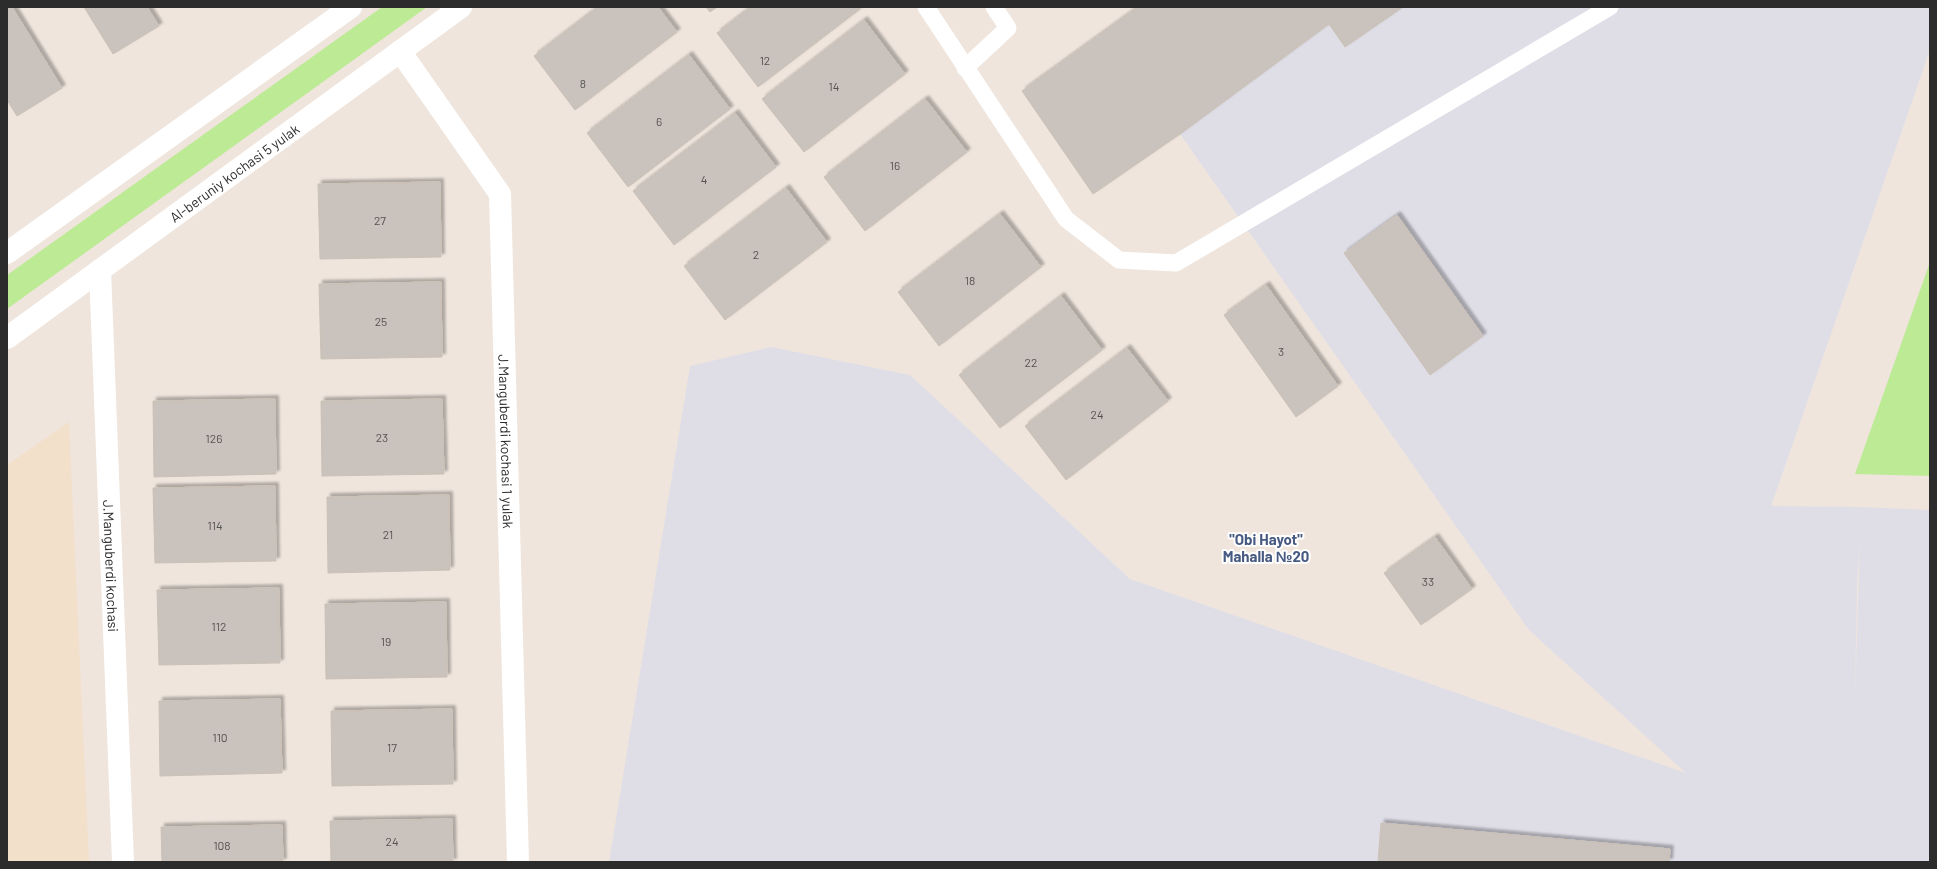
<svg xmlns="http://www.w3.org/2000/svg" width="1937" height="869" font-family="Barlow,sans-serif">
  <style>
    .industrial { fill: #dfdee7; fill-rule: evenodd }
    .education { fill: #f2e0cb }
    .green { fill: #bdea95 }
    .building { fill: #cac2bc; stroke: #cbc1b6; filter: url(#shadow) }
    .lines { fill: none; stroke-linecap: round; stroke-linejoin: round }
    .service { stroke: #fff; stroke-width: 17 }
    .minor { stroke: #fff; stroke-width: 22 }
    .labels { text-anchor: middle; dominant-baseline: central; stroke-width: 4; stroke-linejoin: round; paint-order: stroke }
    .number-label { font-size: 12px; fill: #545250 }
    .street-label { font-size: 14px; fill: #2c2c2c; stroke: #fff }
    .neighbourhood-label { font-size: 15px; font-weight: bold; fill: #475a82; stroke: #fff }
  </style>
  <defs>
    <filter id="shadow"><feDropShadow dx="3.5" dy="-3.5" stdDeviation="1" flood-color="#0004"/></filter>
  </defs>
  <rect width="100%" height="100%" fill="#efe5dd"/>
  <path class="industrial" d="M1317,7H1930V50L1771,506L1861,507L1930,510V862H609L690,366L771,347L910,375L1130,579L1686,773L1529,630L1180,134ZM1860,542L1855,696V697L1857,587Z"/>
  <polygon class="education" points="69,422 89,862 7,862 7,465"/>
  <g class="green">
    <polygon points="382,7 427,7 7,309 7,275"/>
    <polygon points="1930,262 1930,476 1855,474"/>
  </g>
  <g class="building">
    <polygon points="7,7 12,7 62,88 17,116 7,100"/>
    <polygon points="84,7 147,7 159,26 113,54"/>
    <polygon points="598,7 658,7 677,32 575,110 534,56"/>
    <polygon points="706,7 717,7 710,12"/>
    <polygon points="751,7 859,7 860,9 758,87 717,33"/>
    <polygon points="1138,7 1317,7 1329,24 1180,134 1093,194 1022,91"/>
    <polygon points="1317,7 1403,7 1345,47"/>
    <polygon points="864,20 905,74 804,152 762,99"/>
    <polygon points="689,55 730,109 628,187 587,133"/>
    <polygon points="925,99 967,152 865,231 824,177"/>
    <polygon points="735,113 776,167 674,245 633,191"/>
    <polygon points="440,182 441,257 320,259 318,184"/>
    <polygon points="786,188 827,242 725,320 684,266"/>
    <polygon points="1000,214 1041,267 939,346 898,292"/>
    <polygon points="1397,215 1483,336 1430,375 1344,253"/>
    <polygon points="441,282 442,357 321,359 319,284"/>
    <polygon points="1266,285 1338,386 1296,417 1224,315"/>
    <polygon points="1061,296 1102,350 1000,428 959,375"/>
    <polygon points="1127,348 1168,401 1066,480 1025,426"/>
    <polygon points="275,399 276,474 154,477 153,401"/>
    <polygon points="442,399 444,474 322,476 321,401"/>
    <polygon points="275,486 276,561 155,563 153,488"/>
    <polygon points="449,495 450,570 328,573 327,497"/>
    <polygon points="1435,537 1472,589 1421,625 1384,573"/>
    <polygon points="279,588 280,663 159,665 157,590"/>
    <polygon points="446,602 447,677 326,679 325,604"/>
    <polygon points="280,699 282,773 160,776 159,701"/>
    <polygon points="452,709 453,784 332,786 331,711"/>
    <polygon points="452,819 453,862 331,862 330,821"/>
    <polygon points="1381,823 1670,849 1669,862 1378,862"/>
    <polygon points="282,825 283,862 162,862 161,827"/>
  </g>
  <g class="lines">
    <g class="service">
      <polyline points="926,7 1066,219 1119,260 1176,263 1610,7"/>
      <polyline points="965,68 1008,28 994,7"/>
    </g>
    <g class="minor">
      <path id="s1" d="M400,51L500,194L518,862"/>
      <polyline points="7,253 351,7"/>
      <path id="s2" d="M100,270L123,862"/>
      <path id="s3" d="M7,338L461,7"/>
    </g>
  </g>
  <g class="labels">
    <g class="number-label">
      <text x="765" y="60">12</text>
      <text x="583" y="83">8</text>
      <text x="834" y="86">14</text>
      <text x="659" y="121">6</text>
      <text x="895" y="165">16</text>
      <text x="704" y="179">4</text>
      <text x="380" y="220">27</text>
      <text x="756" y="254">2</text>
      <text x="970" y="280">18</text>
      <text x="381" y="321">25</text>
      <text x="1281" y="351">3</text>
      <text x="1031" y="362">22</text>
      <text x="1097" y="414">24</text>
      <text x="382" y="437">23</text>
      <text x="214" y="438">126</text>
      <text x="215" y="525">114</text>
      <text x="388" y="534">21</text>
      <text x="1428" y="581">33</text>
      <text x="219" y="626">112</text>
      <text x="386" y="641">19</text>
      <text x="220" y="737">110</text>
      <text x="392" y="747">17</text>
      <text x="392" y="841">24</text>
      <text x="222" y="845">108</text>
    </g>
    <g class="street-label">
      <text stroke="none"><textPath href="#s3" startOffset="281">Al-beruniy kochasi 5 yulak</textPath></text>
      <text stroke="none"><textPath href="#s1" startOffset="422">J.Manguberdi kochasi 1 yulak</textPath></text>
      <text stroke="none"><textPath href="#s2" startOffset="296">J.Manguberdi kochasi</textPath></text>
    </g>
    <g class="neighbourhood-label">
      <text x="1266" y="539">"Obi Hayot"<tspan x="1266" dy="17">Mahalla №20</tspan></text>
    </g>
  </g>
  <rect width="1937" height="869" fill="none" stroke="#2c2c2c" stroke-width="16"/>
</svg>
